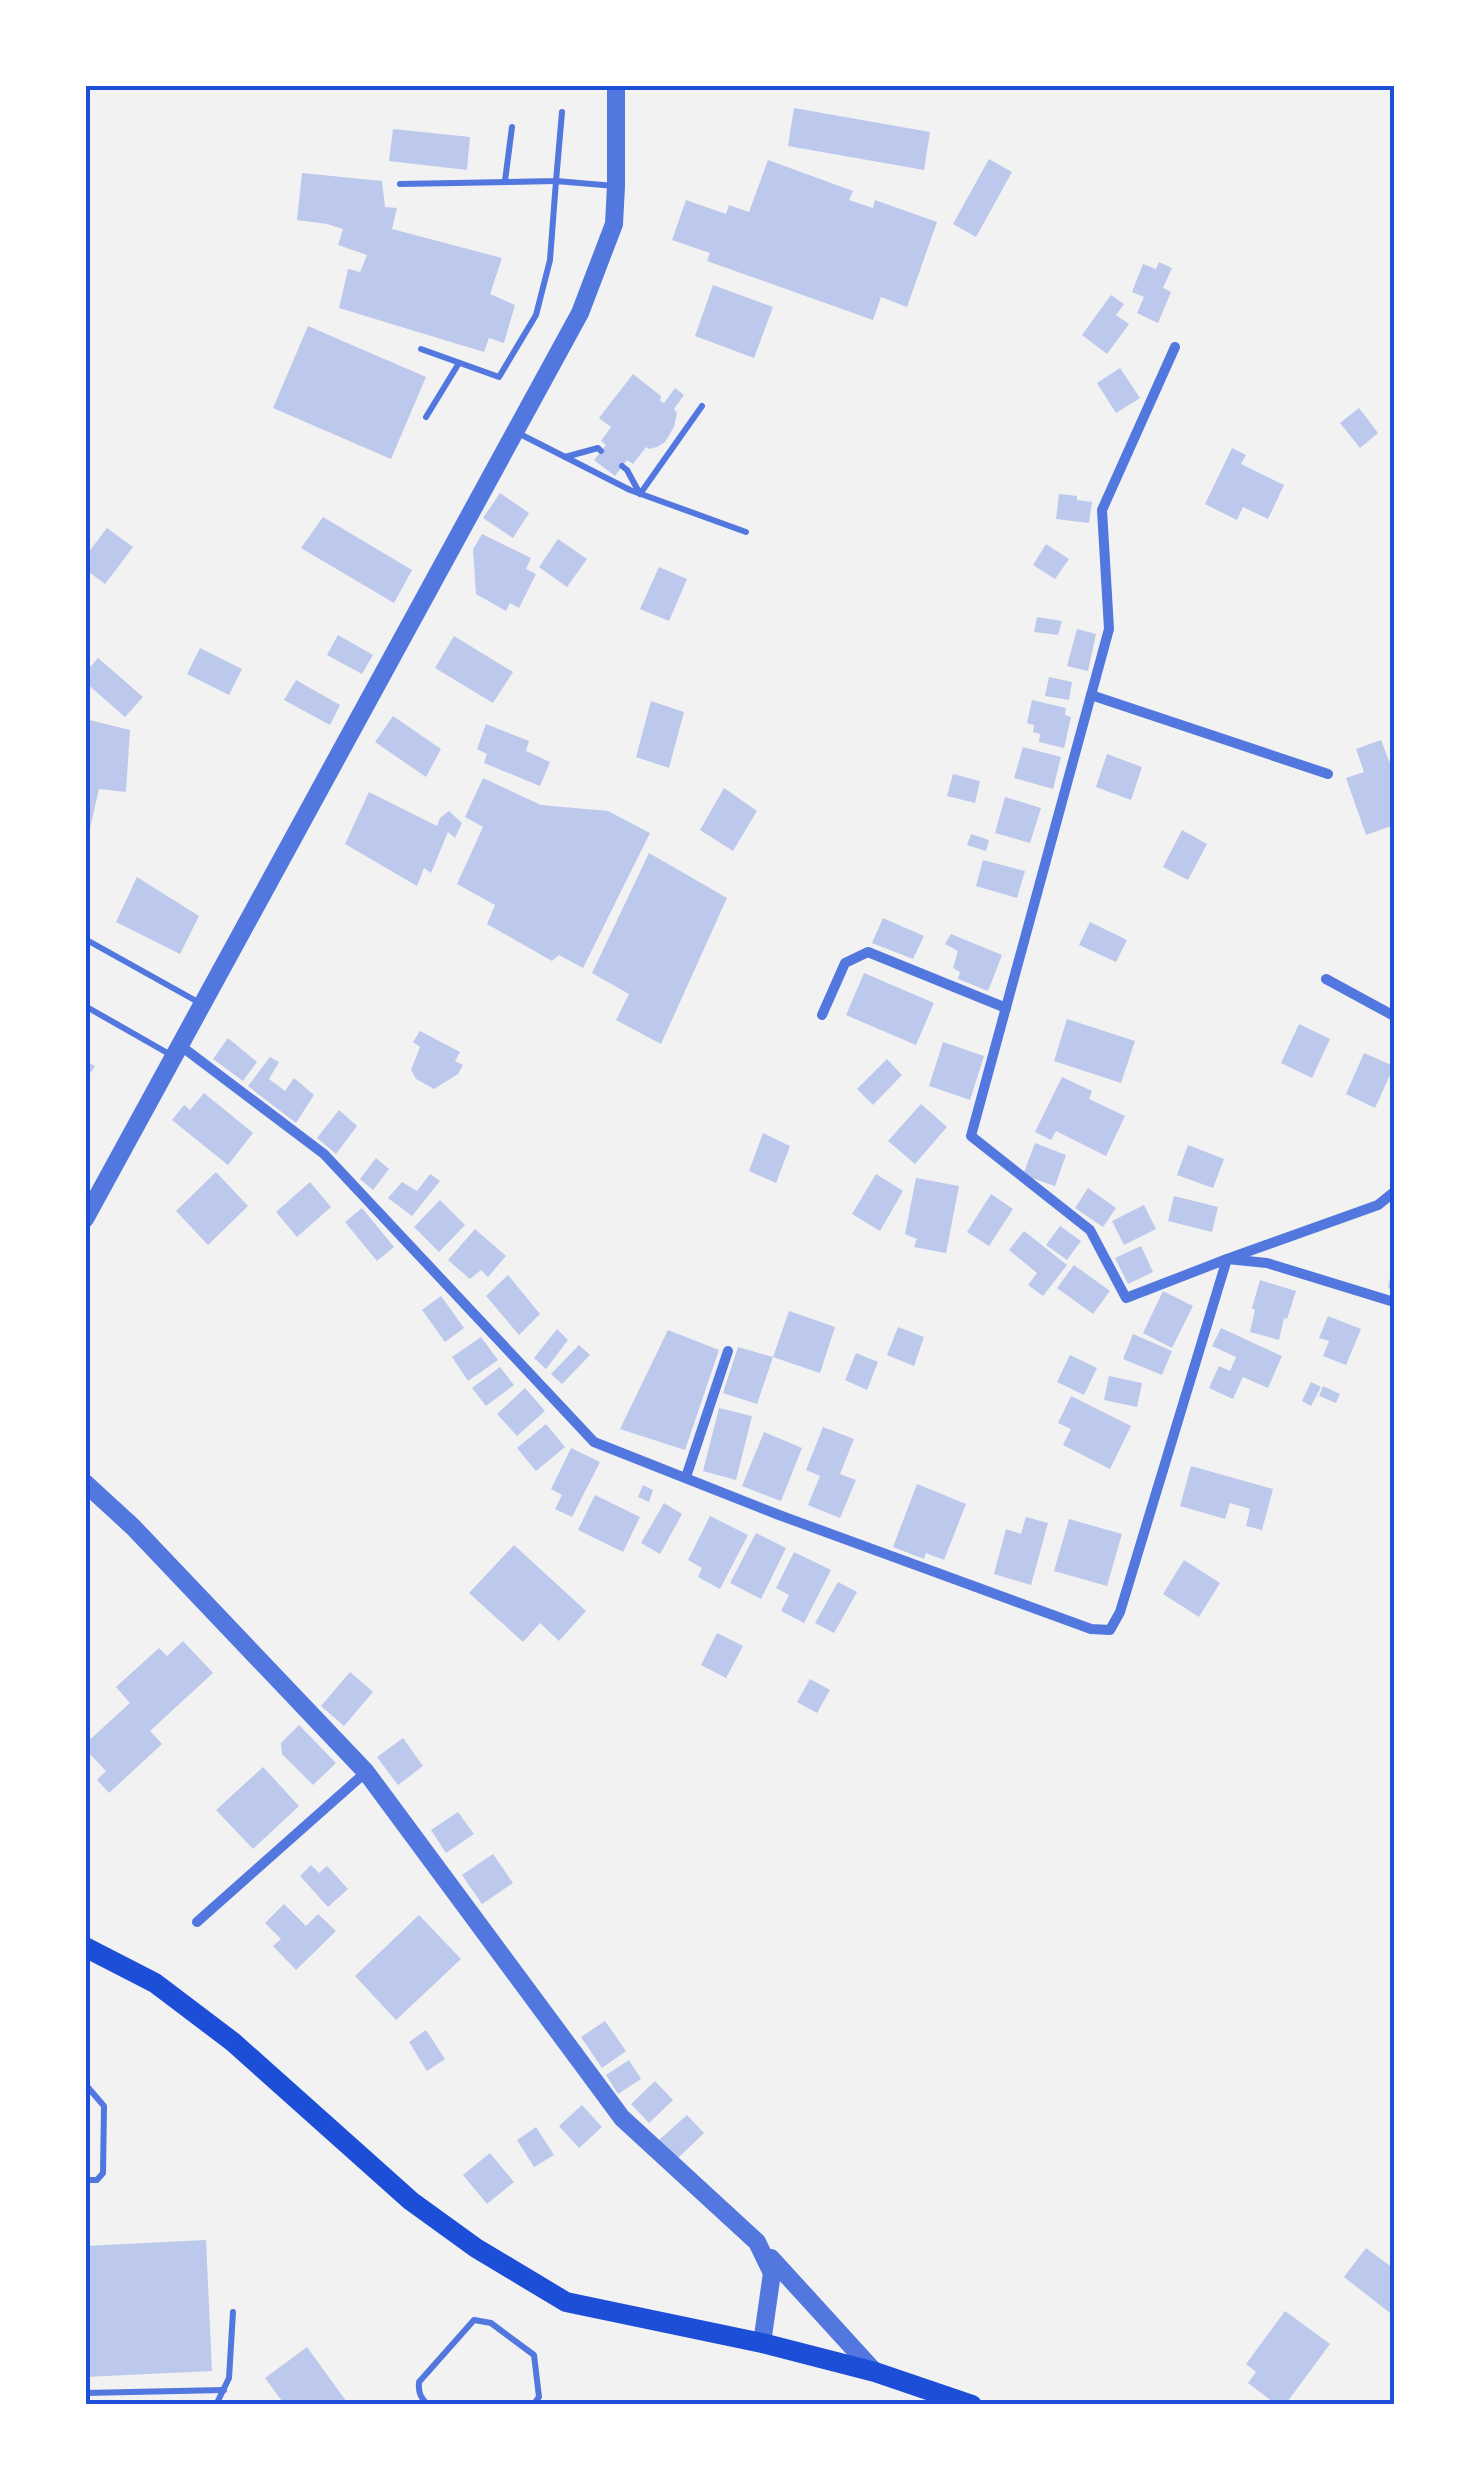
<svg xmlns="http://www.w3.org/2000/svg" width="1479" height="2490" font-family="'Playfair Display',serif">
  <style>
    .building { fill: #bdc9ec }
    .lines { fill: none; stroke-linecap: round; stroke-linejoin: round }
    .service { stroke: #5277de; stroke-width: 6 }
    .minor { stroke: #5277de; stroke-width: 10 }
    .tertiary { stroke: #5277de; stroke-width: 18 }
    .primary { stroke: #1d4ed8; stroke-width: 20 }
    .neatline { fill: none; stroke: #1d4ed8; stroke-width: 4 }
  </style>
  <rect width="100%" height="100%" fill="#f2f2f2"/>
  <g class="building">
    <polygon points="794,108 930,132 924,170 788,146"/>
    <polygon points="393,129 470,137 467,170 389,161"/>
    <polygon points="989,159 1012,172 976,237 953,224"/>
    <polygon points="768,160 853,191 849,200 873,208 875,200 937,222 907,307 881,297 873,320 707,261 710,253 672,240 686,200 726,214 729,205 749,212"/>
    <polygon points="302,173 382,181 385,207 397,208 392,229 502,258 490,294 515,305 504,343 489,338 484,352 339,308 348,269 360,272 367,255 338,245 343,229 327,224 297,220"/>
    <polygon points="1159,262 1172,268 1163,288 1171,292 1158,323 1137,313 1144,297 1132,292 1143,264 1156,269"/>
    <polygon points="713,285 773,307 754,358 695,336"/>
    <polygon points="1111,295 1124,304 1116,315 1129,324 1107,354 1082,335"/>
    <polygon points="308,326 426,377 391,459 273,408"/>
    <polygon points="1120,368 1140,398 1116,413 1097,383"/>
    <polygon points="633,374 661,396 660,401 664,403 675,388 684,395 674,409 677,413 674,427 665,442 657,447 649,449 646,447 633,464 627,460 615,476 594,460 606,445 601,441 611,427 599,418"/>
    <polygon points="1359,408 1378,433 1360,448 1340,423"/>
    <polygon points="1232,448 1246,455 1241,464 1284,485 1268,519 1243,507 1237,520 1205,504"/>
    <polygon points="500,493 529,513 513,538 483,518"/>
    <polygon points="1059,494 1077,496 1077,500 1092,502 1089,523 1056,519"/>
    <polygon points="323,517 412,570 394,603 301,548"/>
    <polygon points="107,528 133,547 105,584 85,569 85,557"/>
    <polygon points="482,534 531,558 526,569 536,574 519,608 510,603 506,611 476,594 473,549"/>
    <polygon points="558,539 587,559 567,587 539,567"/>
    <polygon points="1046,544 1069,559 1055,579 1033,565"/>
    <polygon points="659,567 687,579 669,621 640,609"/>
    <polygon points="1037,617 1062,621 1058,635 1034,632"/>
    <polygon points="1077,629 1096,634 1088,671 1067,666"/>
    <polygon points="338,635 373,655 362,674 327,655"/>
    <polygon points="454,636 513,672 493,703 435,668"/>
    <polygon points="200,648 242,669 229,695 187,674"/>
    <polygon points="98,658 143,697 125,717 85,682 85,673"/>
    <polygon points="1049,677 1072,682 1069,700 1045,696"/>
    <polygon points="296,680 340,705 330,725 284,700"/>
    <polygon points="1032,700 1066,708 1065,715 1071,717 1064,748 1039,742 1040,734 1033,732 1034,725 1027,723"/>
    <polygon points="651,701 684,712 669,768 636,757"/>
    <polygon points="393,716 441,749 426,777 375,742"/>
    <polygon points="85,719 130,730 126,792 99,789 87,841"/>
    <polygon points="486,724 529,741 526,751 550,762 540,786 484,763 487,754 477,749"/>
    <polygon points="1381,740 1391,766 1394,765 1394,825 1366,835 1346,778 1364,772 1356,749"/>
    <polygon points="1023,747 1061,757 1053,789 1014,778"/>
    <polygon points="1107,754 1142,767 1131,800 1096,787"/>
    <polygon points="953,774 980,781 975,803 947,796"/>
    <polygon points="483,778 541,805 608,811 650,833 583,968 559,955 552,961 487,924 495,905 457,884 483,827 465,817"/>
    <polygon points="724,788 757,811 733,851 700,830"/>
    <polygon points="369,792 437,826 440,818 449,811 462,823 455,838 448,832 431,873 424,868 417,886 345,844"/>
    <polygon points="1005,797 1041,808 1030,843 995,833"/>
    <polygon points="1182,830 1207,844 1188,880 1163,867"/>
    <polygon points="971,834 989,840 986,851 967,845"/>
    <polygon points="649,853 727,898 661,1044 616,1020 629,994 592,973"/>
    <polygon points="983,860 1025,871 1017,898 976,886"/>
    <polygon points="137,877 199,916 180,954 116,922"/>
    <polygon points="883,918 924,936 913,959 872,943"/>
    <polygon points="1090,922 1127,940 1116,962 1079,945"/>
    <polygon points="951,934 1002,955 988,991 958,979 960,972 953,968 958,951 945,944"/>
    <polygon points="864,973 934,1003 916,1045 846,1015"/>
    <polygon points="1067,1019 1135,1041 1121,1083 1054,1061"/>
    <polygon points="1299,1024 1330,1039 1312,1078 1281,1063"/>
    <polygon points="420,1031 460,1052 455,1061 463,1065 458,1074 434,1089 416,1079 411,1070 420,1047 413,1042"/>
    <polygon points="228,1038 257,1062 243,1081 213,1059"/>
    <polygon points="943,1042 984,1056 970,1100 929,1086"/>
    <polygon points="1364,1053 1394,1066 1375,1108 1346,1094"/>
    <polygon points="270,1057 279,1062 269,1079 285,1091 294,1078 314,1095 296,1123 248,1086"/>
    <polygon points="887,1059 902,1075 873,1105 857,1089"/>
    <polygon points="85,1061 95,1066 85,1081"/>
    <polygon points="1062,1077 1092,1091 1089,1099 1125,1116 1106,1156 1056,1131 1051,1140 1035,1132"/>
    <polygon points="204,1093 253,1133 228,1165 172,1120 184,1105 190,1110"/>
    <polygon points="921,1104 947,1127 915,1164 888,1141"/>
    <polygon points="339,1110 357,1126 336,1154 317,1138"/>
    <polygon points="763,1133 790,1146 776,1183 749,1171"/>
    <polygon points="1035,1143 1066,1155 1055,1186 1023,1175"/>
    <polygon points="1188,1145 1224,1159 1213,1188 1177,1175"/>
    <polygon points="376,1158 389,1169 373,1190 360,1179"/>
    <polygon points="216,1172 248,1206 208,1245 176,1211"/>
    <polygon points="430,1174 440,1181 412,1216 388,1198 402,1182 417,1191"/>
    <polygon points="876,1174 903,1191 880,1231 852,1214"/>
    <polygon points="916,1178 959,1186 946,1253 914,1247 917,1239 905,1234"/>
    <polygon points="310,1182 331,1207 297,1237 276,1212"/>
    <polygon points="1088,1188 1116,1208 1103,1227 1075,1208"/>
    <polygon points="991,1194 1013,1209 989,1246 967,1232"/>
    <polygon points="1174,1196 1218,1207 1212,1232 1168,1221"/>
    <polygon points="440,1200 465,1225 439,1252 414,1227"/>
    <polygon points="1144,1205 1156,1229 1124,1245 1112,1221"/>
    <polygon points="362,1208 394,1247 377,1261 345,1222"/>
    <polygon points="1060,1226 1081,1241 1067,1260 1046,1245"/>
    <polygon points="475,1229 506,1256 488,1277 481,1270 470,1279 448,1260"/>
    <polygon points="1024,1231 1067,1265 1043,1296 1028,1285 1037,1273 1009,1250"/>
    <polygon points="1141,1246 1153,1272 1128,1284 1115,1258"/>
    <polygon points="1393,1261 1394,1261 1394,1290 1388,1288"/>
    <polygon points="1074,1265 1110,1291 1093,1314 1057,1288"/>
    <polygon points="508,1275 540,1314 519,1335 486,1296"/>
    <polygon points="1260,1280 1296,1291 1287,1319 1284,1318 1279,1340 1250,1332 1255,1310 1252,1308"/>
    <polygon points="1163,1291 1193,1306 1172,1348 1143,1333"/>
    <polygon points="441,1296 464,1328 445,1342 422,1310"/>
    <polygon points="789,1311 835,1327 820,1373 773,1357"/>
    <polygon points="1328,1316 1361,1329 1346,1365 1323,1356 1329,1341 1319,1338"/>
    <polygon points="898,1327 924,1337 914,1366 887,1355"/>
    <polygon points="1221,1328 1282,1356 1268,1388 1243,1377 1233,1399 1209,1388 1219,1366 1230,1371 1236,1357 1212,1346"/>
    <polygon points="557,1329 568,1340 546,1369 534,1358"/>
    <polygon points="668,1330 719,1350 685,1450 620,1429"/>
    <polygon points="1133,1334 1172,1351 1162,1375 1123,1359"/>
    <polygon points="481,1337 498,1360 468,1381 452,1357"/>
    <polygon points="579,1345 590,1355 562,1384 551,1374"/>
    <polygon points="738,1347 773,1357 757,1404 723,1393"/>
    <polygon points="856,1353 878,1362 867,1390 845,1380"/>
    <polygon points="1070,1355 1097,1368 1084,1395 1057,1382"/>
    <polygon points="500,1367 514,1385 486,1406 472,1388"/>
    <polygon points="1109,1376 1142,1383 1137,1407 1104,1400"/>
    <polygon points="1311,1382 1321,1387 1311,1406 1302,1401"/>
    <polygon points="1323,1386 1340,1394 1336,1403 1319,1396"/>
    <polygon points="525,1388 545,1411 517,1436 497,1414"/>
    <polygon points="1071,1396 1131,1426 1110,1469 1063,1445 1071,1429 1058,1423"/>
    <polygon points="719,1408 752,1416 736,1480 703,1471"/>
    <polygon points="546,1424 565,1447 536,1471 517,1448"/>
    <polygon points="823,1427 854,1439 840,1474 856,1480 840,1518 808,1505 820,1476 806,1470"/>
    <polygon points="764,1432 802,1448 781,1501 742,1486"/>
    <polygon points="571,1448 600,1462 572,1517 555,1509 562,1495 551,1489"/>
    <polygon points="1191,1466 1273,1489 1262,1530 1246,1526 1250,1509 1230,1503 1225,1519 1180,1506"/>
    <polygon points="917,1484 966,1504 944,1560 926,1553 924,1559 893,1547"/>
    <polygon points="643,1485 653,1490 649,1502 638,1497"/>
    <polygon points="595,1495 640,1517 623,1552 578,1530"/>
    <polygon points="664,1503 682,1514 660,1554 641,1543"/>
    <polygon points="710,1516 748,1535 720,1589 698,1577 702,1568 688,1560"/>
    <polygon points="1026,1517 1048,1523 1031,1585 994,1574 1006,1529 1021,1534"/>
    <polygon points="1069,1519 1122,1534 1107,1586 1054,1571"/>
    <polygon points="756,1533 786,1548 761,1599 730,1583"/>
    <polygon points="514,1545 586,1611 559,1641 540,1623 523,1642 469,1593"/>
    <polygon points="794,1552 831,1570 804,1623 781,1611 789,1595 776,1588"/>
    <polygon points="1184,1560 1220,1583 1199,1617 1163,1594"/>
    <polygon points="838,1582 857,1592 834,1633 815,1623"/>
    <polygon points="717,1633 743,1646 726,1678 701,1665"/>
    <polygon points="183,1641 213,1673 150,1731 162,1744 109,1793 97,1780 106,1771 85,1749 85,1744 130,1703 116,1687 159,1648 167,1656"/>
    <polygon points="350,1672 373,1692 344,1726 321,1706"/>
    <polygon points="810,1679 830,1690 817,1713 797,1702"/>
    <polygon points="299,1725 336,1763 313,1785 282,1754 281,1743"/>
    <polygon points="403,1738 423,1766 398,1785 377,1757"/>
    <polygon points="263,1767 299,1806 253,1849 216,1810"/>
    <polygon points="458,1812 474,1834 446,1853 431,1830"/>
    <polygon points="493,1854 513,1883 482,1904 462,1875"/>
    <polygon points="311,1865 319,1873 327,1866 348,1889 328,1907 300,1876"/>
    <polygon points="284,1904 306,1926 318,1914 336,1931 296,1970 273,1946 281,1939 265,1923"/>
    <polygon points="419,1915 461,1959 396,2020 355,1976"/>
    <polygon points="605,2021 626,2051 602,2068 581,2037"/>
    <polygon points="426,2030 445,2059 427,2071 409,2042"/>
    <polygon points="629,2060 641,2079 618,2094 606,2075"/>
    <polygon points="655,2081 673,2100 649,2123 631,2104"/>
    <polygon points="582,2105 602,2127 579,2148 559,2126"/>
    <polygon points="687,2115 704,2133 677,2159 659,2140"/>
    <polygon points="536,2127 554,2155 534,2167 517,2140"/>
    <polygon points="490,2153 514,2182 487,2204 463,2175"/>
    <polygon points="206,2240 212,2371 85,2377 85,2246"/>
    <polygon points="1366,2248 1394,2269 1394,2316 1344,2277"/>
    <polygon points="1285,2311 1330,2344 1285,2405 1277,2405 1248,2383 1256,2372 1246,2364"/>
    <polygon points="307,2347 349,2405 285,2405 265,2378"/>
  </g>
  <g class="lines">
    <g class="service">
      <polyline points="505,181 512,127"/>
      <polyline points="400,184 556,181 562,112"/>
      <polyline points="421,349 499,377 536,315 550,260 556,181 615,186"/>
      <polyline points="426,417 459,363"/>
      <polyline points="516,432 630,490 746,532"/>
      <polyline points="565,457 598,448 601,451"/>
      <polyline points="622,466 627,470 640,494 702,406"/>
      <polyline points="85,939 198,1002"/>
      <polyline points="85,1006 171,1055"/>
      <polyline points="85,2084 104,2106 103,2173 97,2180 85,2180"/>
      <polyline points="85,2393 224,2390"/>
      <polyline points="216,2405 229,2378 233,2312"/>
      <path d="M429,2405C421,2399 418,2393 419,2382L474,2320L491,2323L534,2355L539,2397L533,2405"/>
    </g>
    <g class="minor">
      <polyline points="1175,347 1102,510 1109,629 971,1136 1090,1230 1126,1298 1227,1259 1267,1263 1394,1302"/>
      <polyline points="1091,695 1328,774"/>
      <polyline points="1326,979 1394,1016"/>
      <polyline points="822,1015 845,963 868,952 1006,1008"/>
      <polyline points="181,1046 324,1154 594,1442 779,1515 1091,1629 1110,1630 1120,1612 1227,1259 1378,1205 1394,1192"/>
      <polyline points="686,1477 728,1351"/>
      <polyline points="197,1922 366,1772"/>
    </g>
    <g class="tertiary">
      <polyline points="85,1219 580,313 614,224 616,186 616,85"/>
      <polyline points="85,1483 133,1527 366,1772 622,2118 757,2242 772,2273 762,2343"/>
      <polyline points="771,2258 875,2372"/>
    </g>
    <polyline class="primary" points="85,1947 155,1983 233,2042 411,2201 476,2248 566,2302 762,2343 875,2372 972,2405"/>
  </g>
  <rect width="1479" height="2490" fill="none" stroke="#ffffff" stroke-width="175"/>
  <rect x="88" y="88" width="1304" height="2314" class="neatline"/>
</svg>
